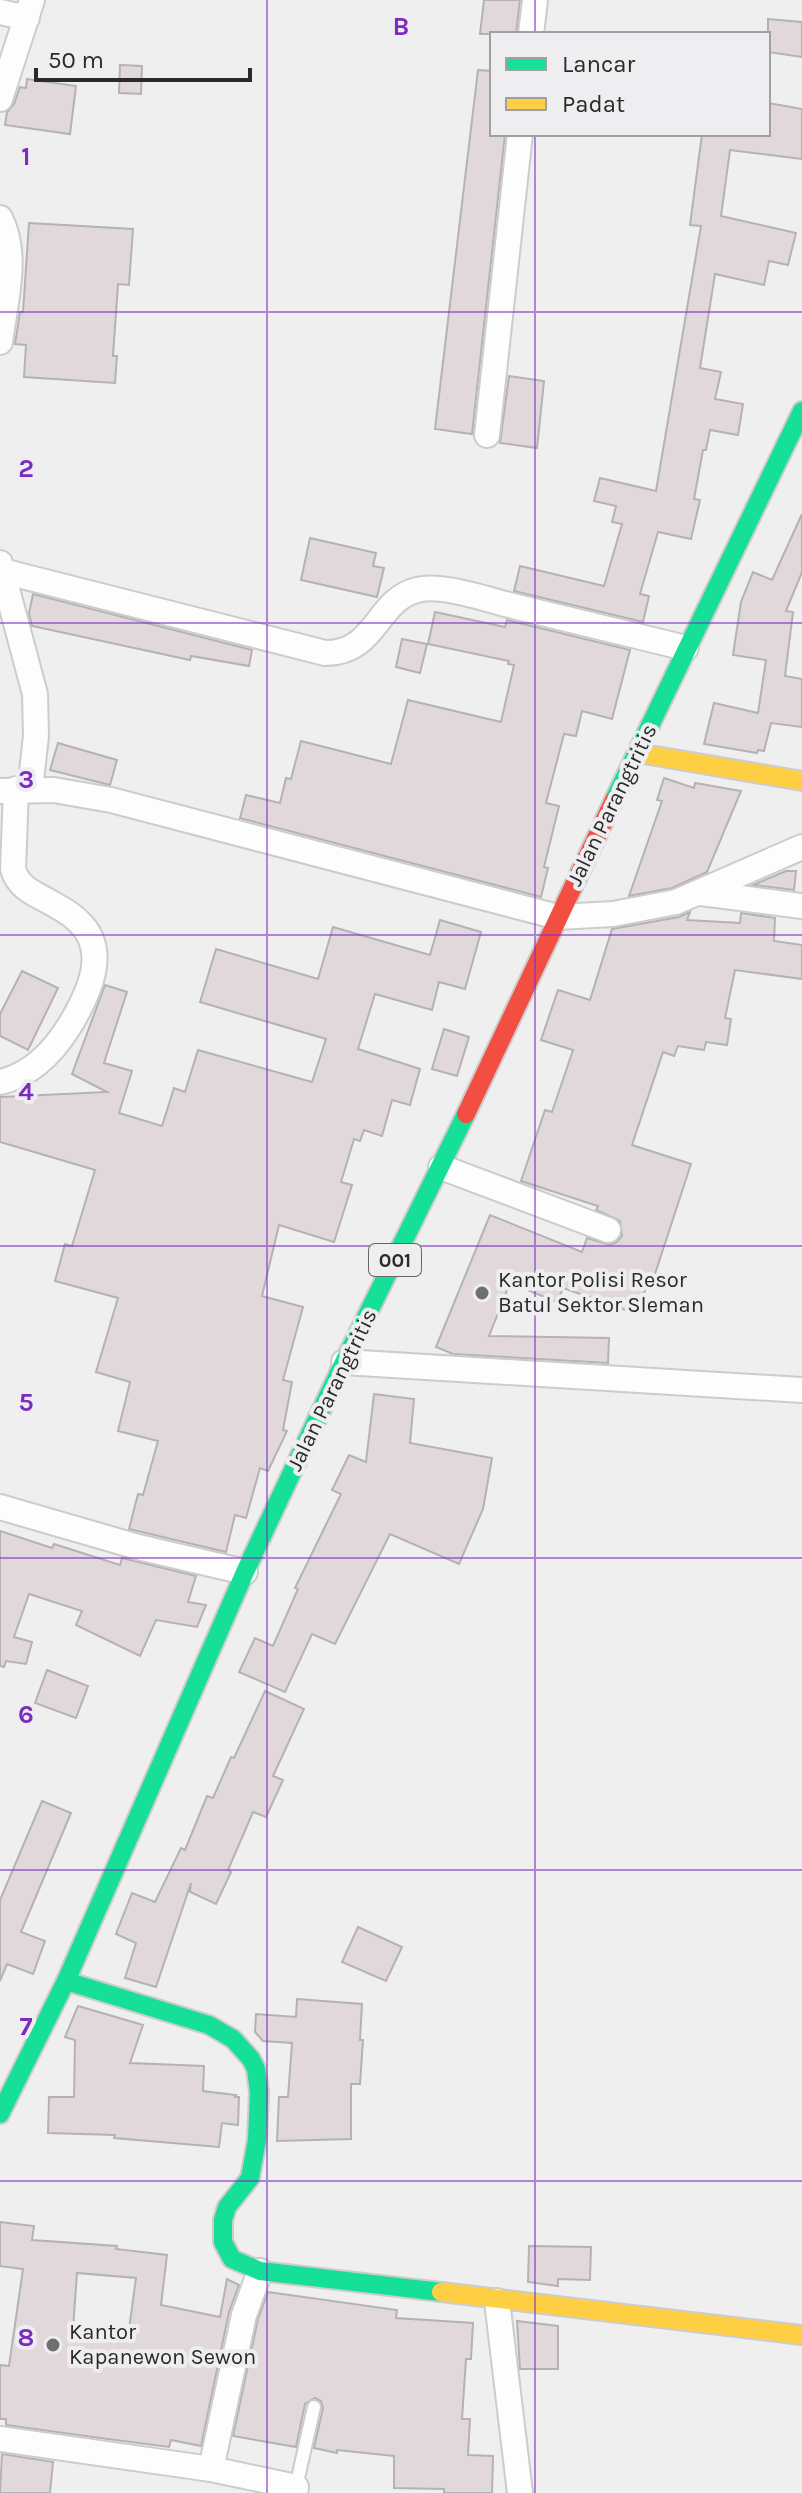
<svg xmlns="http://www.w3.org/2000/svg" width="802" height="2493" font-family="Karla,sans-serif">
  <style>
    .building { fill: #e1d8dc; stroke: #b4b2b4; stroke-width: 2; fill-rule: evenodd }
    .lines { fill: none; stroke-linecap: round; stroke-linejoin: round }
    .lane-casing { stroke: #cccccd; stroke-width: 16 }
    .street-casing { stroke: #cccccd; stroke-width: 28 }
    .fast-casing { stroke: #cccccd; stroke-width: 22 }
    .slow-casing { stroke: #cccccd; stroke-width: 22 }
    .jam-casing { stroke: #cccccd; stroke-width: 22 }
    .lane { stroke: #fdfdfd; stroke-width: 12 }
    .street { stroke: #fdfdfd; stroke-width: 24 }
    .fast { stroke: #16e098; stroke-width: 18 }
    .slow { stroke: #ffcf43; stroke-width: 18 }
    .jam { stroke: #f24e42; stroke-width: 18 }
    .grid { fill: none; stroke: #7b2cbf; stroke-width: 2; stroke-opacity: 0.55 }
    .poi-dot { fill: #6f6f70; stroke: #eeeef1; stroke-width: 3 }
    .labels { text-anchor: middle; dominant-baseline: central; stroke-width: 8; stroke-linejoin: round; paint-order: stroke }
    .shield { fill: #eeeef1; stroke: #656566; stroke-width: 2 }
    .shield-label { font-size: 20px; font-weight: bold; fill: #2a2a2b }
    .street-label { font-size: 22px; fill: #2a2a2b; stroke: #eeeef1 }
    .poi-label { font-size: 22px; fill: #2a2a2b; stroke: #eeeef1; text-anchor: start }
    .grid-label { font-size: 26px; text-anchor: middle; font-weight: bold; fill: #7b2cbf; stroke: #eeeef1; stroke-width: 8; stroke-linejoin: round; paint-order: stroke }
  </style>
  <rect width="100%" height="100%" fill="#efeff0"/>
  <g class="building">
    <polygon points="484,0 520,0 516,34 480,34"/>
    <polygon points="768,19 802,22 802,57 768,52"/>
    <polygon points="120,65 142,66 141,94 119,93"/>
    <polygon points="478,70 492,71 492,134 505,134 472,434 435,429"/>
    <polygon points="27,79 76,86 70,134 5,125 7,112 14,104 20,87 26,88"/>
    <polygon points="768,103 802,109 802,159 730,150 721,216 796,233 788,265 769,261 764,285 715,274 700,368 721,372 715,399 743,404 738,435 710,430 706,450 703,450 694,499 700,500 691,539 658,532 640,594 649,596 643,622 514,591 520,566 604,586 622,524 612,522 616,506 594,501 600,478 656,491 701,226 690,225 702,134 768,134"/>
    <polygon points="29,223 133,229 129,285 118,284 113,356 117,356 115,383 24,377 26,345 15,344 20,312 23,312"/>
    <polygon points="509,376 544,381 537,448 500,443"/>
    <polygon points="802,514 802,572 786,611 793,612 785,676 802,679 802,727 771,723 764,751 758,750 757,753 704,744 714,703 758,713 766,660 733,655 741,602 753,572 772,580"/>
    <polygon points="310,538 376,553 373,566 384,568 377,597 301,580"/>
    <polygon points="33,594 252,650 249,666 191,656 190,660 32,626 29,613"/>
    <polygon points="435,612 505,627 507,620 630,650 612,719 582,711 576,736 564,734 546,803 559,806 544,867 548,868 541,897 240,818 246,795 280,803 286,778 291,779 301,741 391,764 408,700 501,722 514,665 508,664 509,661 428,644"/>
    <polygon points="402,639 427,644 420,673 396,667"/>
    <polygon points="58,743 117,760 110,785 50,770"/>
    <polygon points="664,778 694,788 695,783 741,791 707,872 672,888 629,896 662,801 657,800"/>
    <polygon points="786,871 796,871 794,890 753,885"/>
    <polygon points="690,912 687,920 740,923 741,913 775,918 774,941 802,945 802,979 735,970 725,1018 731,1019 727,1045 706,1042 704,1050 678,1046 674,1056 663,1052 632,1145 691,1164 655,1274 651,1273 637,1314 563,1288 557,1302 510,1283 489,1336 609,1338 608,1363 453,1354 436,1347 490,1215 582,1252 587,1238 610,1245 617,1242 622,1236 620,1221 596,1210 598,1206 521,1181 545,1110 552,1112 573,1050 541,1040 558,990 590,1000 612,929 679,917"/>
    <polygon points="440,920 481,932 465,989 439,982 432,1010 375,994 358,1049 420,1069 410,1105 392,1100 382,1136 364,1130 360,1141 354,1139 341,1182 352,1185 334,1242 279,1225 262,1296 303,1307 283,1380 292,1382 283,1430 287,1431 268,1471 260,1468 246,1518 235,1515 226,1552 129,1529 138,1494 143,1495 158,1441 118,1431 130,1382 96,1372 118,1298 55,1281 65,1244 72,1246 95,1170 0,1142 0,1097 107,1092 72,1074 105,985 127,992 104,1063 132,1071 119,1113 162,1126 174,1088 185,1092 198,1050 312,1082 326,1039 200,1002 216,949 318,979 333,927 430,955"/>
    <polygon points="22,971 58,988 28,1050 0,1036 0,1014"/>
    <polygon points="444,1029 469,1037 457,1076 432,1069"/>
    <polygon points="374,1394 414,1399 410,1443 492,1458 483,1509 459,1564 390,1534 335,1644 312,1634 285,1692 239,1672 255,1638 273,1646 298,1589 295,1588 341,1494 332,1490 349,1455 366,1462"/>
    <polygon points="0,1531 52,1548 54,1544 120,1565 122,1558 196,1576 188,1602 206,1605 197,1627 156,1620 140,1656 76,1625 82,1611 29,1594 14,1637 32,1642 26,1664 6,1661 4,1667 0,1666"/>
    <polygon points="47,1670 88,1686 76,1718 35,1703"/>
    <polygon points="265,1691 304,1709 273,1776 283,1780 266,1817 253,1812 228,1870 231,1872 216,1904 190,1892 191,1883 156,1987 125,1978 136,1943 116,1934 132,1893 155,1902 181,1848 185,1850 207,1796 213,1798 231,1757 234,1758"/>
    <polygon points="42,1801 71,1813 21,1932 45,1941 33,1974 7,1964 0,1981 0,1900"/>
    <polygon points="358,1927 402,1947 386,1981 342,1962"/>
    <polygon points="297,1999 362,2004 360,2040 363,2040 360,2084 351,2084 351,2139 277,2141 279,2097 288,2097 292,2043 263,2041 255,2032 256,2014 296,2017"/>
    <polygon points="78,2006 143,2025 130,2063 204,2066 203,2091 236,2095 235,2097 239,2097 238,2125 222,2123 219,2147 114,2138 115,2135 48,2133 49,2097 74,2097 75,2040 65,2037"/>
    <path d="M0,2222L34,2226L32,2240L117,2246L116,2249L167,2255L161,2305L220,2317L227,2279L239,2285L229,2312L201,2446L171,2440L169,2447L100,2438L6,2425V2419H0V2365L9,2366L23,2269L0,2266ZM77,2273L136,2278L128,2337L73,2329Z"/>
    <polygon points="529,2246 591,2247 590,2280 558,2279 558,2286 528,2282"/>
    <polygon points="268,2292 397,2310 396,2318 473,2323 471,2359 466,2359 462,2419 470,2419 468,2455 493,2456 492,2493 444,2493 444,2489 394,2488 394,2456 337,2450 337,2453 314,2448 323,2408 321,2401 315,2398 305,2404 296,2447 233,2436 258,2319"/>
    <polygon points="517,2321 558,2326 558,2369 520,2369"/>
    <polygon points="2,2454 53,2462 50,2493 0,2493"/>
  </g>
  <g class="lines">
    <g class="lane-casing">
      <polyline id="lane" points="296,2487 314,2407"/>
    </g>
    <g class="street-casing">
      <g id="street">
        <polyline points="0,12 27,18"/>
        <polyline points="531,34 535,0"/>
        <polyline points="0,99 32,0"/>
        <path d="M0,218C19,254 5,303 0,342"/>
        <polyline points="487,435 520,134"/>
        <polyline points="0,563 35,694 36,736 30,789"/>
        <path d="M2,571L325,653C377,653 376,600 417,590C441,583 488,600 513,606C571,620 628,634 686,648"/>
        <polyline points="0,791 54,790 111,800 558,917 613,914 676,902 802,847"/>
        <polyline points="701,893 802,906"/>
        <path d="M0,1082C32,1075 54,1051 70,1025C88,995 110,951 79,922C71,913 58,907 48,901C33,893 18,887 13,869L16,789"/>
        <polyline points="441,1167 608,1230"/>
        <polyline points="344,1362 802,1390"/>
        <polyline points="0,1507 138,1547 245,1572"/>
        <polyline points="497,2301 520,2493"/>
        <polyline points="0,2439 211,2469 296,2487 295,2493"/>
        <polyline points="211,2469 244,2315 260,2271"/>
      </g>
    </g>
    <g class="fast-casing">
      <g id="fast">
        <polyline points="614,800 802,411"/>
        <polyline points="66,1981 209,2025 233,2039 251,2059 256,2069 259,2092 257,2140 250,2178 227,2207 223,2220 223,2242 232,2259 260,2271 441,2292"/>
        <polyline points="0,2114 66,1981 245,1572 344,1362 466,1114"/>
      </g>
    </g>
    <g class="slow-casing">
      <g id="slow">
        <polyline points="638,753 802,781"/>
        <polyline points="441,2292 802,2335"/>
      </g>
    </g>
    <g class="jam-casing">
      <polyline id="jam" points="466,1114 614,800"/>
    </g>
    <use href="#lane" class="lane"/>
    <use href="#street" class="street"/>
    <use href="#fast" class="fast"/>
    <use href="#slow" class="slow"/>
    <use href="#jam" class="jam"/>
  </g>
  <path class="grid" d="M267,0V2493M535,0V34M535,134V2493M0,312H802M0,623H802M0,935H802M0,1246H802M0,1558H802M0,1870H802M0,2181H802"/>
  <g class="poi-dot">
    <circle cx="482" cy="1293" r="8"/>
    <circle cx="53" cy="2345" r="8"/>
  </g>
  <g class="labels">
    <rect class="shield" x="369" y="1244" width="52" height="32" rx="6"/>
    <g class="shield-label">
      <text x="395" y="1260">001</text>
    </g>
    <g class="street-label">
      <text transform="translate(612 805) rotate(-64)">Jalan Parangtritis</text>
      <text transform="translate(332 1390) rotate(-64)">Jalan Parangtritis</text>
    </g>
    <g class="poi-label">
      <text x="498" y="1280">Kantor Polisi Resor<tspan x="498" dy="25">Batul Sektor Sleman</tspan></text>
      <text x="69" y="2332">Kantor<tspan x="69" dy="25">Kapanewon Sewon</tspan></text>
    </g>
  </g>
  <g class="grid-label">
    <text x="401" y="35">B</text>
    <text x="26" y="165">1</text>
    <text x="26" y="477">2</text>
    <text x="26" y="788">3</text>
    <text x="26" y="1100">4</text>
    <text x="26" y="1411">5</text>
    <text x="26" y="1723">6</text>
    <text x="26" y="2035">7</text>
    <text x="26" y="2346">8</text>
  </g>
  <rect x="490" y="32" width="280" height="104" fill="#eeeef1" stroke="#a0a0a2" stroke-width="2"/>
  <rect x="506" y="58" width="40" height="12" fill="#16e098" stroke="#a0a0a2" stroke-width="2"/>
  <text x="562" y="72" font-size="24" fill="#2a2a2b">Lancar</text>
  <rect x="506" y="98" width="40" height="12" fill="#ffcf43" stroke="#a0a0a2" stroke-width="2"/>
  <text x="562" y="112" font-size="24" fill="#2a2a2b">Padat</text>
  <path d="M36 68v12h214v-12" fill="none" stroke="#2a2a2b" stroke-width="4"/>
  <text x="48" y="68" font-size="24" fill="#2a2a2b" stroke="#eeeef1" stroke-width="6" paint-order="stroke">50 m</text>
</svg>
